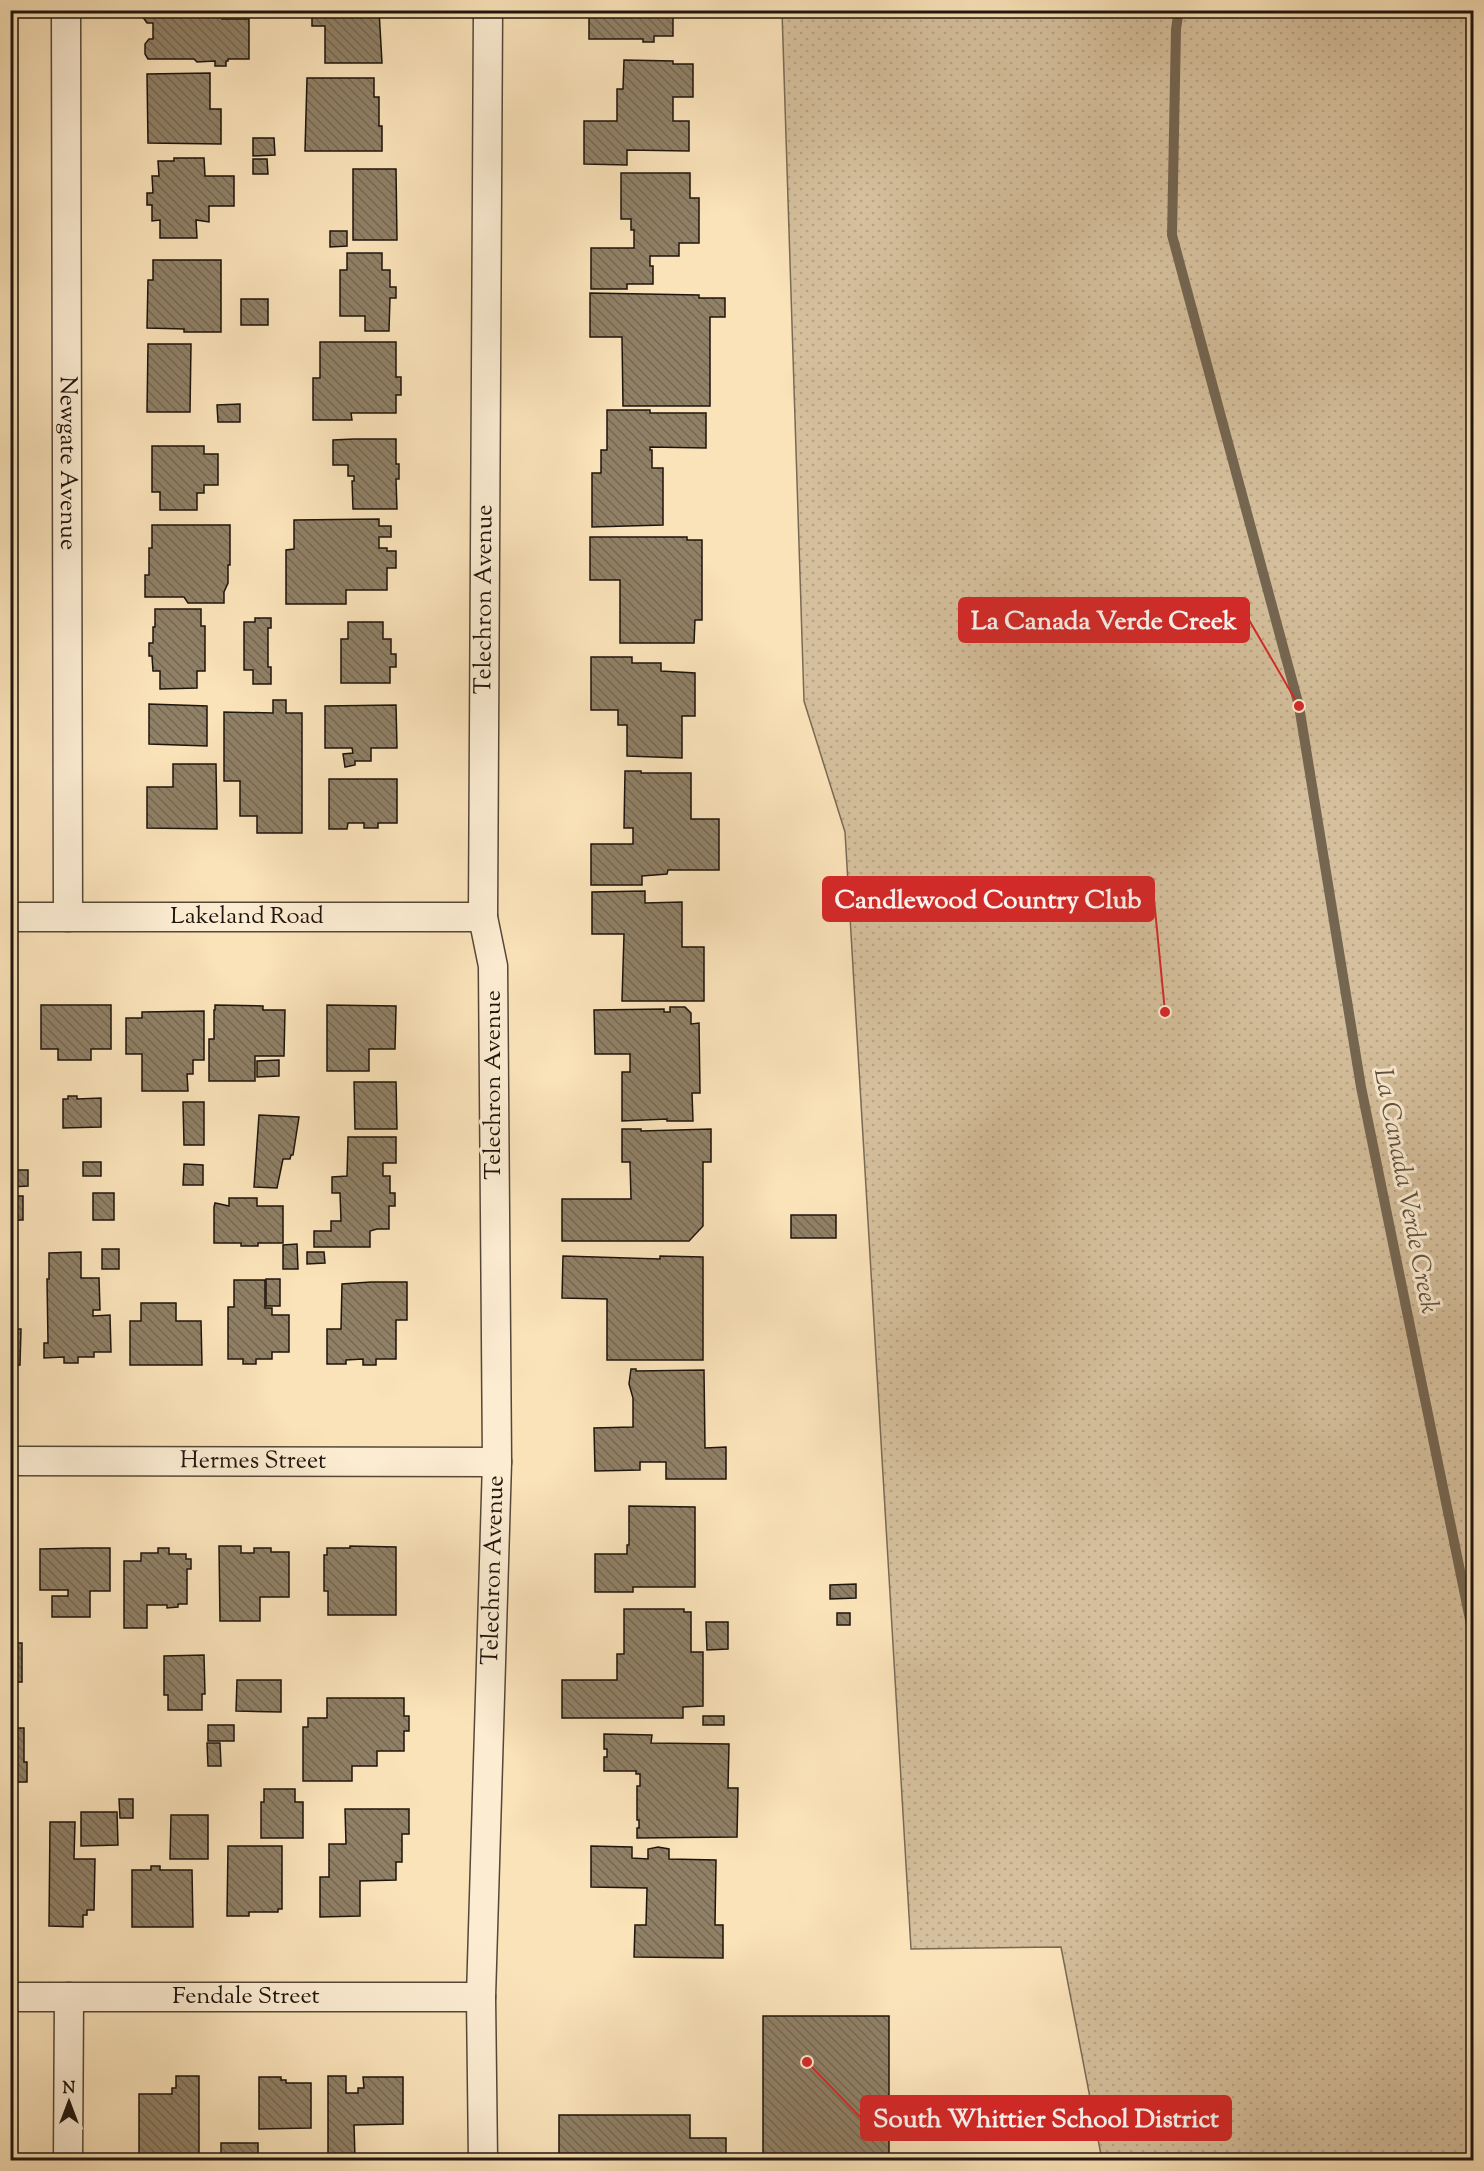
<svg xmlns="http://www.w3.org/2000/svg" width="1484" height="2171" font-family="'Sorts Mill Goudy',serif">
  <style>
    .grass { fill: url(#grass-dots); stroke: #7a6a54; stroke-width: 1.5 }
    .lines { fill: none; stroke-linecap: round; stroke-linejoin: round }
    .stream { stroke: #756651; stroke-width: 10 }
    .building { fill: url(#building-back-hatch); stroke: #1e150d; stroke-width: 1.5 }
    .minor-casing { stroke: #554838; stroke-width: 31 }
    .minor { stroke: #fcecd2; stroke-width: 28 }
    .labels { text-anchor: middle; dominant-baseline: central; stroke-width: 6; stroke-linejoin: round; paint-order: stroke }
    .street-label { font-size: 24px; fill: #1e150d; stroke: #fcecd2 }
    .water-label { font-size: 26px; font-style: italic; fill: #5f5240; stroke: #fcecd2 }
    .leader { fill: none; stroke: #d62828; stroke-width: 2 }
    .callout-dot { fill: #d62828; stroke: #fcecd2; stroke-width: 2 }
    .callout { fill: #d62828; stroke: #d62828; stroke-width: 2 }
    .callout-label { font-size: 26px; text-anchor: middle; font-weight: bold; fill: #fff }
  </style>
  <defs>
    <pattern id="grass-dots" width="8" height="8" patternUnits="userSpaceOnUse" patternTransform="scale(1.5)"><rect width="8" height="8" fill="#d5bf9c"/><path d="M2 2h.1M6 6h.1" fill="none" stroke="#b6a385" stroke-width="1.8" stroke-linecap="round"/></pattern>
    <pattern id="building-back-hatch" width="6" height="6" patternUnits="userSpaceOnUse" patternTransform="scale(1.5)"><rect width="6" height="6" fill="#908066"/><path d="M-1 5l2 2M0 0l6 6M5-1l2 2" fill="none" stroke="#756852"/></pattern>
  </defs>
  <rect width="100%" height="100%" fill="#fae2b9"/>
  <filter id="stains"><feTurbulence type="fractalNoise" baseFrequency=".00333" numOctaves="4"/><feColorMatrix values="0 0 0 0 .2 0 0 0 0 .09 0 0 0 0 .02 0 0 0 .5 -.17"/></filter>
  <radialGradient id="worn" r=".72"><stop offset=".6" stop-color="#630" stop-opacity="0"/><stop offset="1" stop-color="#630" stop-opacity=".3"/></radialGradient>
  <polygon class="grass" points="782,11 1473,11 1473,2160 1102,2160 1061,1947 911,1949 845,832 804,701"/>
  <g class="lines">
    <polyline class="stream" points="1179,10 1176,29 1172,235 1299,706 1361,1087 1474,1639"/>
  </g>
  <g class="building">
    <polygon points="145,10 222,10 222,19 249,19 249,59 228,59 228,61 226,61 226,66 215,66 215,61 197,62 194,59 148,59 145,54 145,44 149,39 153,39 153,23 147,23 142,16"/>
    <polygon points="226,10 271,10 271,14 226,15"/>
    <polygon points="283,10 299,10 298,17 283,17"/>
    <polygon points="312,10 379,10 382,63 325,63 325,26 312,26"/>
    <polygon points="589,10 673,10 673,36 654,36 654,42 643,42 643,39 589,39"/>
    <polygon points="624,60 673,61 673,64 693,64 693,97 673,97 673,121 689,121 689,151 627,150 627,165 584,164 584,121 617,121 617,89 623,89"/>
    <polygon points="210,73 210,109 221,109 221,144 148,143 147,74"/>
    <polygon points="307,78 374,78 374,97 379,97 379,126 382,126 382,151 305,151"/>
    <polygon points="253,138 274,138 275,155 253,156"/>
    <polygon points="174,158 204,158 205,176 234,176 234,206 209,206 209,222 196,220 197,238 160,238 160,220 152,221 152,205 147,205 147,193 153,193 152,176 159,176 158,161 174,161"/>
    <polygon points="253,159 267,159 268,174 253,174"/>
    <polygon points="353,169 396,169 397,240 353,240"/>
    <polygon points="621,173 690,173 690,198 699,198 699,243 679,243 679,256 650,256 650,266 653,266 653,284 627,284 627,289 591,289 591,248 634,248 634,230 631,230 631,219 621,219"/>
    <polygon points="330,231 347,231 347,246 330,247"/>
    <polygon points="347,253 382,253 382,270 390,270 390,287 396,287 396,298 390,298 389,331 365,331 365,316 340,316 340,270 347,270"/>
    <polygon points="153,260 221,260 221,332 184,332 184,329 147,328 148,280 153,280"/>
    <polygon points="590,293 699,295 699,298 725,298 725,317 710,317 710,406 623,406 622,337 590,337"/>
    <rect x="241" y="299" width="27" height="26"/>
    <polygon points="320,342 396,342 396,377 401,377 401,395 396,395 396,413 351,413 352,420 313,420 313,378 320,378"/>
    <polygon points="148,344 191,344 190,412 147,412"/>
    <polygon points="240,404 240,422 218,422 217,405"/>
    <polygon points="607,410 650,410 650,413 706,413 706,448 650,447 650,450 652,450 652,468 663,468 663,525 592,527 592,473 601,473 601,450 607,450"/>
    <polygon points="354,439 396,439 396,464 399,464 399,479 396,479 397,509 353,509 352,481 354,481 354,476 348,476 348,465 333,465 333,440"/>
    <polygon points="152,446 204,446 204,454 218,454 218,485 204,485 204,493 197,493 197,510 160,510 160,492 152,492"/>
    <polygon points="379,519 379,526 391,526 391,537 379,537 379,548 387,548 387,551 396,551 396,568 387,568 387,590 346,590 346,604 286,604 286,550 294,549 294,520"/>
    <polygon points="152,525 230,525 230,565 228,565 228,583 224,592 224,603 188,603 184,597 145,597 145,575 149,575 149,548 152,548"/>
    <polygon points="590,537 687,537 687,540 702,540 702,620 695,620 694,643 620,643 620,580 590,580"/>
    <polygon points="155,609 201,609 201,626 205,626 205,671 197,671 197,688 160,689 160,671 153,671 152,656 149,656 149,643 153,643 153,627 155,627"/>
    <polygon points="255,618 271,618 271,628 268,628 268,667 271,667 271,684 253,684 253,670 244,670 244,622 255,622"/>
    <polygon points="348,622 383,622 383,639 391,639 391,654 396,654 396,667 390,667 390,683 341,683 341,639 348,639"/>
    <polygon points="591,657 632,657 632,663 661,663 661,671 695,673 695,716 682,716 682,758 627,756 627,725 618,725 618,710 591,710"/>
    <polygon points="273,700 286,700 286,713 302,713 302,833 257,833 257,816 240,816 240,781 224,781 224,712 273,713"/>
    <polygon points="149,704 207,706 207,746 149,744"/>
    <polygon points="396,705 397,748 371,748 371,761 355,761 355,765 345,767 343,754 353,753 352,748 325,748 325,706"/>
    <polygon points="173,764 216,764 217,829 147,828 147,787 173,787"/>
    <polygon points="625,771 641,771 641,773 691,773 691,819 719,819 719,870 668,870 667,874 642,876 642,885 591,885 591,844 633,844 633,828 624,828"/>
    <polygon points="329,779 397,779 397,823 378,823 378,828 364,828 364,823 348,823 347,829 329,829"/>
    <polygon points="645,891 645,903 682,902 682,947 704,947 704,1001 622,1001 624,934 592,934 592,892"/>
    <polygon points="41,1005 111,1005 111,1049 91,1049 91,1060 58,1060 58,1049 41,1049"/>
    <polygon points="215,1005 263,1006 263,1010 285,1010 284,1056 255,1056 255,1081 209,1081 209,1039 214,1039 214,1010 215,1010"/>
    <polygon points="327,1005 396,1006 395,1049 369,1049 369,1071 327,1071"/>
    <polygon points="670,1007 685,1007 691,1013 691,1024 699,1023 700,1093 692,1093 693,1121 667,1121 667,1119 622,1121 622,1072 630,1072 630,1054 595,1054 594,1010 664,1009 664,1012 670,1012"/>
    <rect x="10" y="1010" width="5" height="45"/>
    <polygon points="204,1011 204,1060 193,1060 193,1074 187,1074 188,1091 142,1091 142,1054 126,1054 126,1018 142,1018 142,1012"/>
    <polygon points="279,1060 279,1076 257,1077 257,1061"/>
    <polygon points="354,1082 396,1082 397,1129 355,1129"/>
    <polygon points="68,1096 77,1096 77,1099 101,1098 101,1127 63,1128 63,1099 68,1099"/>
    <polygon points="183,1102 204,1102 204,1145 184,1145"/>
    <polygon points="259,1115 299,1117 293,1155 291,1155 290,1159 283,1159 277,1188 254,1187"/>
    <polygon points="622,1129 641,1129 641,1131 711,1129 711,1162 703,1162 703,1226 689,1241 562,1241 562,1199 631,1199 630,1162 622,1162"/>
    <polygon points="348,1137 396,1137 396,1163 383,1163 383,1176 390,1176 390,1193 395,1193 395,1206 389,1206 389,1229 377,1229 370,1231 370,1247 314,1247 314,1231 331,1231 331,1221 341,1221 340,1193 332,1193 332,1177 347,1176"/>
    <rect x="83" y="1162" width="18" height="14"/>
    <polygon points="184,1164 203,1165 203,1185 183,1185"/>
    <polygon points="10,1170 28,1170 28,1186 10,1187"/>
    <rect x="93" y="1193" width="21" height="27"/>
    <rect x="10" y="1196" width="13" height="24"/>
    <polygon points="229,1198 257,1198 257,1206 283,1206 283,1243 258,1243 258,1246 241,1246 241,1243 214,1243 214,1207 215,1203 229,1206"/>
    <rect x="791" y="1215" width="45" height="23"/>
    <polygon points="297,1244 298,1269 283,1269 283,1245"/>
    <rect x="102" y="1249" width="17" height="20"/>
    <polygon points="81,1252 81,1278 99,1278 100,1310 93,1310 93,1316 110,1315 111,1352 94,1352 94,1357 78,1357 78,1363 64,1363 64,1357 44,1358 44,1343 48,1343 47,1279 49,1279 49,1253"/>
    <polygon points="307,1252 324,1252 325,1263 307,1264"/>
    <polygon points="563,1256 660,1259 660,1256 703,1257 703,1360 607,1360 607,1299 562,1298"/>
    <rect x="266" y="1279" width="14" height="27"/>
    <polygon points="234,1280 265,1280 265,1308 272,1308 272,1315 289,1315 289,1352 272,1352 272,1359 256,1359 256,1364 243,1364 243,1359 228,1359 228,1307 234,1307"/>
    <polygon points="371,1282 407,1282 407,1320 396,1320 396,1359 376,1359 376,1365 363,1365 363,1359 346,1360 346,1364 327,1364 327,1329 341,1329 342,1284"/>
    <polygon points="141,1303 176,1303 176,1321 201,1321 202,1365 130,1365 130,1321 141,1321"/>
    <polygon points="10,1329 21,1329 20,1365 10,1365"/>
    <polygon points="631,1369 636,1369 636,1371 704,1370 705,1448 726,1447 726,1479 666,1479 666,1462 640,1462 640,1470 595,1471 594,1428 633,1427 633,1398 629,1384"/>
    <polygon points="629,1506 695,1507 695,1587 633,1587 633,1592 595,1592 595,1554 627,1554 627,1545 629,1545"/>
    <polygon points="219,1546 241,1546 241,1553 254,1553 254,1548 271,1548 271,1552 289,1552 289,1597 260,1597 260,1621 220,1621"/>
    <polygon points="350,1546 396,1547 396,1615 328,1615 328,1591 324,1591 324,1555 327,1555 327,1548 350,1548"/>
    <polygon points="84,1548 110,1548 110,1591 90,1591 90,1617 52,1617 52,1596 68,1596 68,1590 40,1590 40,1549"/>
    <polygon points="158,1548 169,1548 169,1554 186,1554 186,1559 191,1559 191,1569 187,1569 187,1604 178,1604 178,1607 167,1608 167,1605 147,1605 147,1628 124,1628 124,1561 141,1561 141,1553 158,1553"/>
    <polygon points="856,1584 856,1598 830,1599 830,1585"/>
    <polygon points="624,1609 684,1609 684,1612 691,1612 691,1652 703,1652 703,1706 683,1707 683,1718 562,1718 562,1680 617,1680 617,1654 624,1654"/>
    <rect x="837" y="1613" width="13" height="12"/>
    <polygon points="706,1622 728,1622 728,1649 707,1650"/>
    <rect x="10" y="1643" width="12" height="39"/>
    <polygon points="204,1655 205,1694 202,1694 202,1710 168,1710 168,1695 164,1695 164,1656"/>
    <polygon points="237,1680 281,1680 281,1712 236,1711"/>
    <polygon points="327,1698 404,1698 404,1716 409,1716 409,1731 404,1731 404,1751 377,1751 377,1766 352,1766 352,1781 303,1781 303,1727 308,1727 308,1718 327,1718"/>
    <rect x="703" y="1716" width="21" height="9"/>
    <rect x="208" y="1725" width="26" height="16"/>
    <polygon points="10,1728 24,1728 24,1762 27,1762 27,1782 10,1782"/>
    <polygon points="604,1734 652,1735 651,1743 729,1744 728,1788 738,1788 737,1837 637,1838 637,1828 639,1828 639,1820 637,1820 637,1786 640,1786 640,1774 636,1774 636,1771 604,1771 604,1757 607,1757 607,1749 604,1749"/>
    <polygon points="207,1743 220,1743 221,1766 208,1766"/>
    <polygon points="264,1789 295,1789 295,1802 303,1802 303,1838 261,1838 261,1802 264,1802"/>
    <polygon points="119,1799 133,1799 133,1818 120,1818"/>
    <polygon points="345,1809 409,1809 409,1834 402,1834 402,1862 396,1862 396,1880 360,1881 360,1916 320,1917 320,1877 329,1877 329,1844 346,1844"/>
    <polygon points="81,1812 117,1812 118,1845 81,1846"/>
    <polygon points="171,1815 208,1815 208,1859 170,1859"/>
    <polygon points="50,1822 75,1822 74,1859 95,1859 94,1910 87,1910 87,1915 83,1915 83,1927 49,1926"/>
    <polygon points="228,1846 282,1846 282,1909 278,1909 278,1912 249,1912 249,1916 227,1916"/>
    <polygon points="591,1846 632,1847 632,1858 648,1859 648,1849 658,1847 669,1849 669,1859 716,1860 715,1925 723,1925 723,1958 634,1957 635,1925 646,1925 647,1888 591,1887"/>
    <polygon points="151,1866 160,1866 160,1870 192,1870 193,1927 132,1927 132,1870 151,1870"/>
    <rect x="763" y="2016" width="126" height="144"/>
    <polygon points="176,2076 199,2076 199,2160 139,2160 139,2094 172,2094 172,2088 176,2088"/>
    <polygon points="328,2076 346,2076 346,2093 358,2093 358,2088 364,2088 363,2077 403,2077 403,2124 354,2125 355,2158 328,2159"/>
    <polygon points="259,2077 281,2077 281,2080 286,2080 286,2083 311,2083 311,2128 259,2129"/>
    <polygon points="559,2115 690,2115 690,2138 726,2138 726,2160 559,2160"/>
    <rect x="221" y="2143" width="37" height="17"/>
  </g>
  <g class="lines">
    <g class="minor-casing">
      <g id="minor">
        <path id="s1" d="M66,10L68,917"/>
        <path id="s2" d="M10,917H483"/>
        <path id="s3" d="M10,1461L497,1462"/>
        <path id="s4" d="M10,1997H481"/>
        <polyline points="68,2160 69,1997"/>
        <path id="s5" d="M483,2160L481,1997L497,1462L493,966L483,917L488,10"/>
      </g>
    </g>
    <use href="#minor" class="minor"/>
  </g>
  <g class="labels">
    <g class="street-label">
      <text stroke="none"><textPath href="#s1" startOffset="453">Newgate Avenue</textPath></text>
      <text stroke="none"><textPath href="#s5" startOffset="1562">Telechron Avenue</textPath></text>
      <text stroke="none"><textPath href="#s2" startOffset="237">Lakeland Road</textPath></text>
      <text transform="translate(494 1085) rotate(-90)">Telechron Avenue</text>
      <text stroke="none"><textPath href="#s3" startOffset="243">Hermes Street</textPath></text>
      <text stroke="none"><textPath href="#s5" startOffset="590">Telechron Avenue</textPath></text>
      <text stroke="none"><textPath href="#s4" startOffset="236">Fendale Street</textPath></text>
    </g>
    <g class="water-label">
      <text transform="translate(1405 1191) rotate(79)">La Canada Verde Creek</text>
    </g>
  </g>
  <path class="leader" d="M1299 706L1249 620M1165 1012L1154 899M807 2062L861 2118"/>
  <g class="callout-dot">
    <circle cx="1299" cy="706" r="6"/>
    <circle cx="1165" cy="1012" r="6"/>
    <circle cx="807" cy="2062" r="6"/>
  </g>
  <g class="callout">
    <rect x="959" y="598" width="290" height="44" rx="6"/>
    <rect x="823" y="877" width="331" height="44" rx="6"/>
    <rect x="861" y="2096" width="370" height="44" rx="6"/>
  </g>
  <g class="callout-label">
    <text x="1104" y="629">La Canada Verde Creek</text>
    <text x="988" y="908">Candlewood Country Club</text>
    <text x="1046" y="2127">South Whittier School District</text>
  </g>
  <rect width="1484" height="2171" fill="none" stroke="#fae2b9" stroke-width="36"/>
  <rect x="12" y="12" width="1460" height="2147" fill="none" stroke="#1e150d" stroke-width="3"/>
  <rect x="18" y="18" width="1448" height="2135" fill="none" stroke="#1e150d" stroke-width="1.5"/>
  <g transform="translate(69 2102)" stroke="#fcecd2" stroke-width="4.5" paint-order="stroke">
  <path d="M0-4.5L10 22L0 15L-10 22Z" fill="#1e150d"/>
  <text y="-9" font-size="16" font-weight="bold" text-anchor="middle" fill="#1e150d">N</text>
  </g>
  <rect width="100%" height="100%" filter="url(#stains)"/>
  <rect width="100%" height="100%" fill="url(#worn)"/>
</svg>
